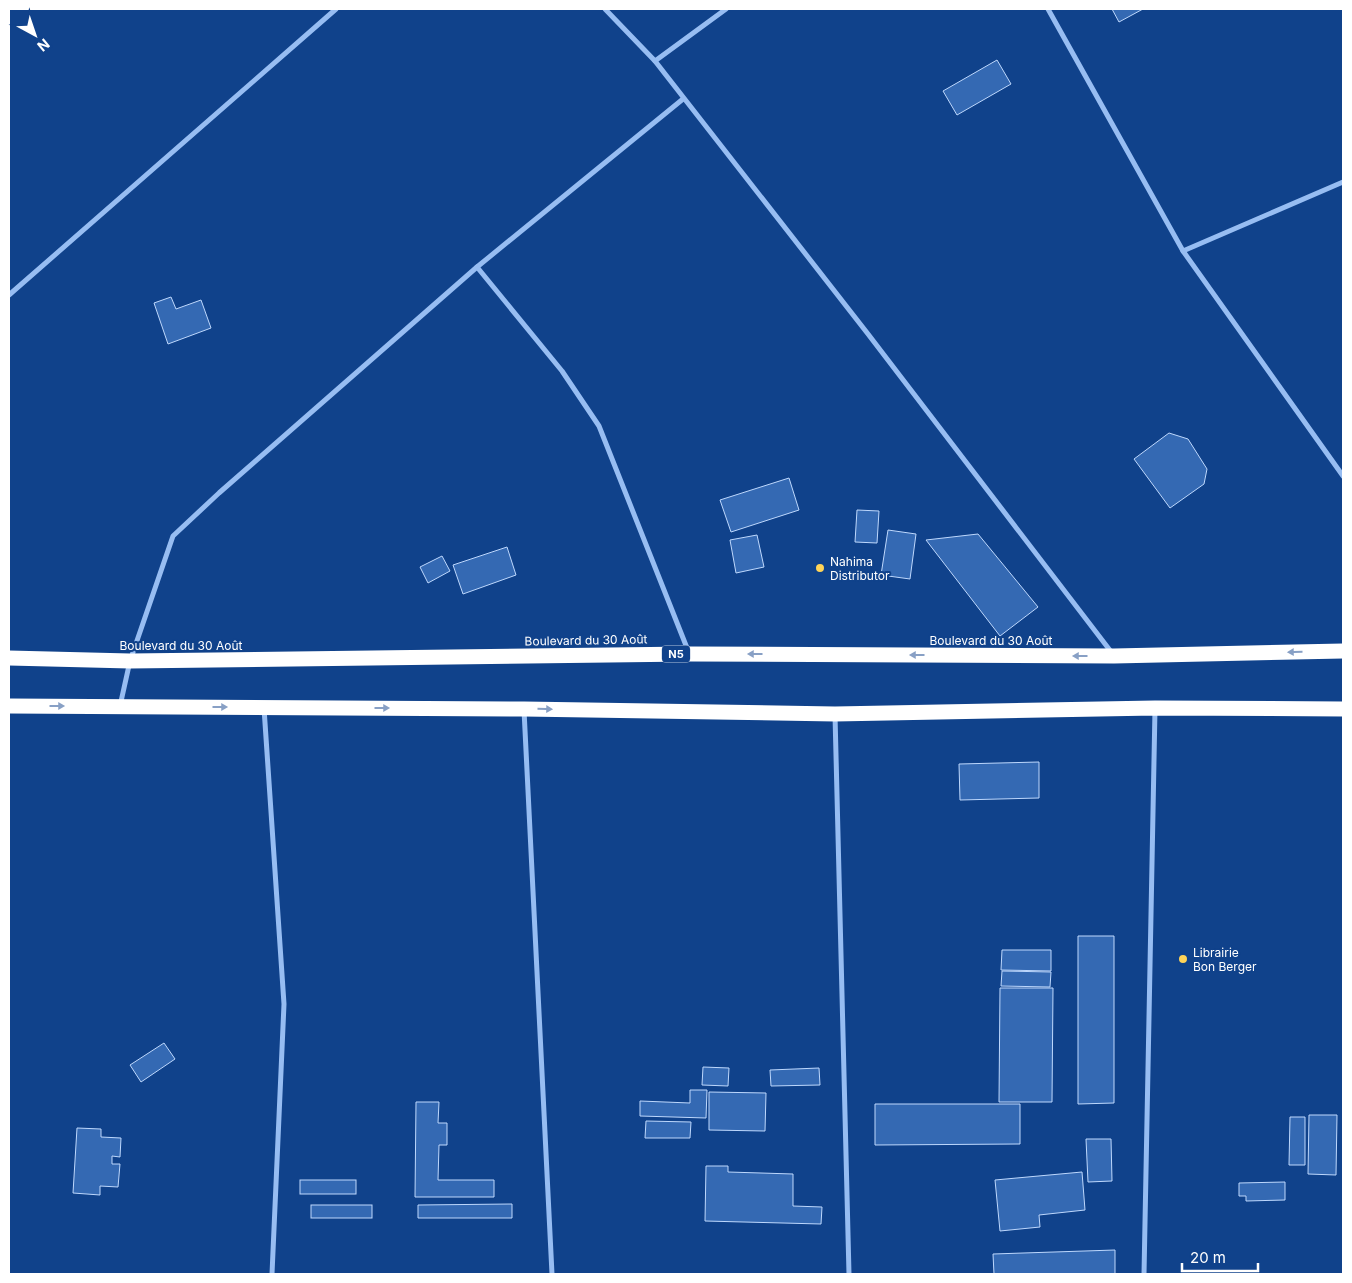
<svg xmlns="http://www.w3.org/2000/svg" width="1352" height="1283" font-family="Inter,sans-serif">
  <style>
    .building { fill: #3469b3; stroke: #bed8fd }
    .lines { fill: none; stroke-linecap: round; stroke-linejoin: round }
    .street { stroke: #97bdf2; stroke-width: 5 }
    .highway { stroke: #fff; stroke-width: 15 }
    .oneway { fill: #88a0c5 }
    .poi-dot { fill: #ffd458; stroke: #10428b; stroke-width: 2 }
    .labels { text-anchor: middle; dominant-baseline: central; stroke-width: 4; stroke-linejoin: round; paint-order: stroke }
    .shield { fill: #10428b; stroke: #b7c6dc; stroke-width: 1 }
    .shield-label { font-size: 11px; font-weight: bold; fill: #fff }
    .poi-label { font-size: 12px; fill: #fff; stroke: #10428b; text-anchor: start }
    .street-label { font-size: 12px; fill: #fff; stroke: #10428b }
  </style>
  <rect width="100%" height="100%" fill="#10428b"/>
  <g class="building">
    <polygon points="1112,9 1143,9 1119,22"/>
    <polygon points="997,60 1011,84 957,115 943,91"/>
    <polygon points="171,297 176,309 201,300 211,328 168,344 154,303"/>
    <polygon points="1169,433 1188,439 1207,469 1204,484 1170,508 1134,459"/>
    <polygon points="789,478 799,510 731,532 720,500"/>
    <polygon points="857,510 879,511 877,543 855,542"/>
    <polygon points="888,530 916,534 910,579 881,575"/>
    <polygon points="978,534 1038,607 1000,636 926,540"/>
    <polygon points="757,535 764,567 736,573 730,540"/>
    <polygon points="507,547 516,575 463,594 453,565"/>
    <polygon points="442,556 450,571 428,583 420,567"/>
    <polygon points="1039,762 1039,798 960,800 959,764"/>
    <polygon points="1078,936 1114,936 1114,1103 1078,1104"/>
    <polygon points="1002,950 1051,950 1051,971 1001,970"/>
    <polygon points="1002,971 1051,972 1050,987 1001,986"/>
    <polygon points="1000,988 1053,988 1052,1102 999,1102"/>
    <polygon points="164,1043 175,1059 141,1082 130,1065"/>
    <polygon points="703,1067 729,1068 728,1086 702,1085"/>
    <polygon points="819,1068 820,1085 771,1086 770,1070"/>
    <polygon points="690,1090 707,1090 706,1118 640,1116 640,1101 690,1103"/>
    <polygon points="709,1092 766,1093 765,1131 709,1130"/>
    <polygon points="416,1102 439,1102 438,1123 447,1123 447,1145 439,1145 438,1180 494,1180 494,1197 415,1197"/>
    <polygon points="875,1104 1020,1104 1020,1144 875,1145"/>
    <polygon points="1309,1115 1337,1115 1336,1175 1308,1174"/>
    <polygon points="1290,1117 1305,1117 1305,1165 1289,1165"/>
    <polygon points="646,1121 691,1122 690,1138 645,1138"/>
    <polygon points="77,1128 101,1129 101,1137 121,1138 120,1157 112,1156 112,1164 120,1164 118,1187 100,1186 100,1195 73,1193"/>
    <polygon points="1086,1139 1111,1139 1112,1181 1088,1182"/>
    <polygon points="706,1166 728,1166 728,1172 793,1174 793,1206 822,1207 821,1224 705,1221"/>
    <polygon points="1082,1172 1085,1210 1039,1215 1040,1227 1000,1231 995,1180"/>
    <rect x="300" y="1180" width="56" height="14"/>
    <polygon points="1285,1182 1285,1200 1246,1201 1246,1196 1239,1196 1239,1183"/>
    <polygon points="512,1204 512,1218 418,1218 418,1205"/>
    <rect x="311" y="1205" width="61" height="13"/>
    <polygon points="1115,1250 1115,1274 994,1274 993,1254"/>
  </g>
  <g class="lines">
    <g class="street">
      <polyline points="605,9 655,61 868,334 1112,653"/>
      <polyline points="1048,9 1183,251 1343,476"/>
      <polyline points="655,61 726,9"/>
      <polyline points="1183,251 1343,182"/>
      <polyline points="477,267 562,371 599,426 689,653"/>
      <polyline points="9,295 336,9"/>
      <polyline points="120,706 130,661 173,536 219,493 477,267 683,99"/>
      <polyline points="264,708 284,1004 272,1274"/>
      <polyline points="524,710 552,1274"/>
      <polyline points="835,715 849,1274"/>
      <polyline points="1144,1274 1155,709"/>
    </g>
    <g class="highway">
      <polyline points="9,658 130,661 690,654 1114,656 1343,651"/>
      <polyline points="9,706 524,709 835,714 1155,708 1343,709"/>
    </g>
  </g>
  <defs><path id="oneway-solid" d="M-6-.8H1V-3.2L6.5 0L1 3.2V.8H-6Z" transform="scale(1.25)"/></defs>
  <g class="oneway">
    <use href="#oneway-solid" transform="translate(1295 652) rotate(179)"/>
    <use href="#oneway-solid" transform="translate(755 654) rotate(-180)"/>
    <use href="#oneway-solid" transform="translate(917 655) rotate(-180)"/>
    <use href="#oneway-solid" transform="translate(1080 656) rotate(-180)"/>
    <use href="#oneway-solid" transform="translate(57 706)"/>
    <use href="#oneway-solid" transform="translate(220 707)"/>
    <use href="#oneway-solid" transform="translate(382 708)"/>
    <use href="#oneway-solid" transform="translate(545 709) rotate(1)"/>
  </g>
  <g class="poi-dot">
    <circle cx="820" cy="568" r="5"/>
    <circle cx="1183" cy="959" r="5"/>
  </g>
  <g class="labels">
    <rect class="shield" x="662" y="645.5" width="28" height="17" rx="4"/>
    <g class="shield-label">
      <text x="676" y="654">N5</text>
    </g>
    <g class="poi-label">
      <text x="830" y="561">Nahima<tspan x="830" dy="14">Distributor</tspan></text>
      <text x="1193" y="952">Librairie<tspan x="1193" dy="14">Bon Berger</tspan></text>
    </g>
    <g class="street-label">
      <text transform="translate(586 640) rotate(-1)">Boulevard du 30 Août</text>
      <text x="991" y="640">Boulevard du 30 Août</text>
      <text x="181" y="645">Boulevard du 30 Août</text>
    </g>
  </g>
  <rect width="1352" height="1283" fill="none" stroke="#ffffff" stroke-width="20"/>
  <g transform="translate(35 35) rotate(140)" stroke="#10428b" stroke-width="4" paint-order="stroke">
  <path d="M0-4L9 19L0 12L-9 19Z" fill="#ffffff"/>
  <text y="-8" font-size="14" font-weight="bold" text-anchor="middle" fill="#ffffff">N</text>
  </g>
  <path d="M1182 1263v8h76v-8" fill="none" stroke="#ffffff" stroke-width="2.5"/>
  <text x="1190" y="1263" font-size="15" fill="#ffffff" stroke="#10428b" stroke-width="4" paint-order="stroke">20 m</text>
</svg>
